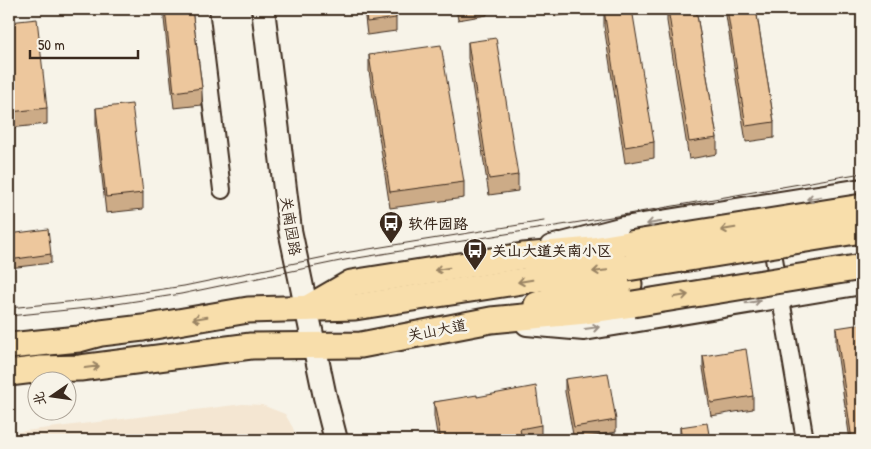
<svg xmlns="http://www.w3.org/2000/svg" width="871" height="449" font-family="'Patrick Hand','LXGW WenKai TC',sans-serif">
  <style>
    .built { fill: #f4e6d2 }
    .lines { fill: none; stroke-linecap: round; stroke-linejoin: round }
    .minor-casing { stroke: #3b2a1e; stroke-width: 20 }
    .secondary-casing { stroke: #3b2a1e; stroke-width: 26 }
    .primary-casing { stroke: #3b2a1e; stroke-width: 29 }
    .minor { stroke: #f7f3e8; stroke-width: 16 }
    .secondary { stroke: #f7f3e8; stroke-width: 22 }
    .primary { stroke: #f8deab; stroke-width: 25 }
    .tram { stroke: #3b2a1e; stroke-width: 1 }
    .primary-bridge-casing { stroke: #3b2a1e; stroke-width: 29; stroke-linecap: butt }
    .primary-bridge { stroke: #f8deab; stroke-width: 25 }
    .wall { fill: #ccab87; stroke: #3b2a1e }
    .building { fill: #edc79d; stroke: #3b2a1e }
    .oneway { stroke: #998e83 }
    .oneway2 { stroke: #9a8464 }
    .labels { text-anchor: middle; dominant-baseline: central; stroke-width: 5; stroke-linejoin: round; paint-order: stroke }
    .poi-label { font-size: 15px; font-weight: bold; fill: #3b2a1e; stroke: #f7f3e8; text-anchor: start }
    .street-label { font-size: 15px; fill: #3b2a1e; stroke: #f7f3e8 }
  </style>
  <rect width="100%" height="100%" fill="#f7f3e8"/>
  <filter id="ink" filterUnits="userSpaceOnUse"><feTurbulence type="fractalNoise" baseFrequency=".02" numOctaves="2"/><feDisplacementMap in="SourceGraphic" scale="10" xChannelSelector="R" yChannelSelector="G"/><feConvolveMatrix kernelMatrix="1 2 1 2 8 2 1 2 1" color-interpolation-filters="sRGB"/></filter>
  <g filter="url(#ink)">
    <polygon class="built" points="243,404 262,405 285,414 293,428 297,440 9,440 9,433"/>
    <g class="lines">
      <g class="minor-casing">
        <g id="minor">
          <polyline points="200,9 222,190"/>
          <polyline points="770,235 805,440"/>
        </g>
      </g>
      <g class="secondary-casing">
        <g id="secondary">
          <polyline points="263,9 290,230 325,397 336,440"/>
          <polyline points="551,247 624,228 862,190"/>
          <polyline points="527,324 584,329 862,283"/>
        </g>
      </g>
      <g class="primary-casing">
        <g id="primary">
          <polyline points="537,305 580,291 629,284"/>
          <polyline points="308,308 351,283 523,256 593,250 629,244"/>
          <polyline points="9,346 79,339 101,333 143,328 248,310 355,307 573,273 627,268"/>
          <polyline points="9,373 42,369 80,368 251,346 361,345 491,320 585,311 633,304"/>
        </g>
      </g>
      <use href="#minor" class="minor"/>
      <use href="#secondary" class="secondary"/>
      <use href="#primary" class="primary"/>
      <g class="tram">
        <polyline points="9,308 96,299 184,286 344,253 544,221"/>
        <polyline points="9,316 97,307 181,294 345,260 611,217 862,173"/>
      </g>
      <g class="primary-bridge-casing">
        <g id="primary-bridge">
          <polyline points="629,244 862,207"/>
          <polyline points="627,268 862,230"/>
          <polyline points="633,304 862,267"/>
        </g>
      </g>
      <use href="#primary-bridge" class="primary-bridge"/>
    </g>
    <g class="wall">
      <polygon points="164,9 192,9 202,88 202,105 174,108 164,19"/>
      <polygon points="364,9 395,9 396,18 396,31 367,35"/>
      <polygon points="456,9 487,9 487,15 458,20"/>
      <polygon points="555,9 585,9 585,12 556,16"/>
      <polygon points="667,9 696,9 717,138 717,154 689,159 667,21"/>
      <polygon points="725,9 756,9 774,122 774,138 746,142"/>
      <polygon points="604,10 654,142 654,158 625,163 604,26"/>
      <polygon points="9,22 47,108 47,124 10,128 9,114"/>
      <polygon points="468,42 518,175 518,191 489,195 468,58"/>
      <polygon points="369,55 464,182 464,198 390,208 369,71"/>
      <polygon points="96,108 143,193 143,209 106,213 96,124"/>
      <polygon points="9,234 51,254 51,263 9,268"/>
      <polygon points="836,328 862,440 850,440 836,345"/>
      <polygon points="703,356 753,396 753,409 711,416 703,368"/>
      <polygon points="565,379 616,420 616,432 574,440 565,392"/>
      <polygon points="477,397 541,425 541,439 535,440 438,440 434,416 434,402"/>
      <polygon points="680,427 710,440 680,440"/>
    </g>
    <g class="building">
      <polygon points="165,9 192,9 202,88 174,92"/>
      <polygon points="365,9 395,9 396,18 367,22"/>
      <polygon points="611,9 632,9 654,142 625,147 604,10"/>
      <polygon points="668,9 696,9 717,138 689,142"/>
      <polygon points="727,9 756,9 774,122 746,126"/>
      <polygon points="37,19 47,108 10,112 9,98 9,22"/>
      <polygon points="496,38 518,175 489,179 468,42"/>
      <polygon points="441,45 464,182 390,192 369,55"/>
      <polygon points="132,104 143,193 106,197 96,108"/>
      <polygon points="48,229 51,254 9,260 9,234"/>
      <polygon points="862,324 862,440 852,440 836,328"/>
      <polygon points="746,349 753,396 711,403 703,356"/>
      <polygon points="608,373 616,420 574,427 565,379"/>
      <polygon points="536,386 541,425 520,429 522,440 441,440 434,402 477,395 477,397"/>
      <polygon points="707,423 710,440 682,440 680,427"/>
    </g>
    <defs><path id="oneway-shaft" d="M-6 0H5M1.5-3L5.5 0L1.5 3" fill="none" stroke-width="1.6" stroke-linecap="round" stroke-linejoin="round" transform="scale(1.25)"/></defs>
    <g class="oneway">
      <use href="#oneway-shaft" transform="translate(814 198) rotate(171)"/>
      <use href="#oneway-shaft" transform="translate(654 223) rotate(171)"/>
      <use href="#oneway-shaft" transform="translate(753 302) rotate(-9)"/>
      <use href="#oneway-shaft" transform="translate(592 328) rotate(-8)"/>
    </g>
    <g class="oneway2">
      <use href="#oneway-shaft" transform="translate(728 229) rotate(171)"/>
      <use href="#oneway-shaft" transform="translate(442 269) rotate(171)"/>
      <use href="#oneway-shaft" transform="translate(600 271) rotate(174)"/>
      <use href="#oneway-shaft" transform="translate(525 281) rotate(171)"/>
      <use href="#oneway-shaft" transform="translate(681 296) rotate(-9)"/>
      <use href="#oneway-shaft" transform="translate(200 318) rotate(171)"/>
      <use href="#oneway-shaft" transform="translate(92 367) rotate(-7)"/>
    </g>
  </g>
  <defs>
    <g id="bus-pin" transform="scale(1.25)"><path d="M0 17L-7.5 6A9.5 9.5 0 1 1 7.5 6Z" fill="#3b2a1e" stroke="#f7f3e8"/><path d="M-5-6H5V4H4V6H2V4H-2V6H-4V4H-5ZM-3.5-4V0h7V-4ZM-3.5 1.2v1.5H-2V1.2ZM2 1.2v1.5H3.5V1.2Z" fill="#fff"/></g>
  </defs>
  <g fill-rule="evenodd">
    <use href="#bus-pin" x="391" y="223"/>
    <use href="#bus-pin" x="475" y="250"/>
  </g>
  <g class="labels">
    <g class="poi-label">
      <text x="408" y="223">软件园路</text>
      <text x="492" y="250">关山大道关南小区</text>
    </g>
    <g class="street-label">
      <text transform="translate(291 226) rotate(81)">关南园路</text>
      <text transform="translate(437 330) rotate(-11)">关山大道</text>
    </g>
  </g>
  <rect width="871" height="449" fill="none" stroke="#f7f3e8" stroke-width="30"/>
  <rect x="15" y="15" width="841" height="419" fill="none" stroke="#3b2a1e" stroke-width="2" filter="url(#ink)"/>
  <g transform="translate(52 396) rotate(257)"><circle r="24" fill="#f7f3e8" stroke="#aca397"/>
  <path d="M0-4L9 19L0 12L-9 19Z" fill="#3b2a1e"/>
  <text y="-8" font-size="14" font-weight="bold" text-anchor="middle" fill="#3b2a1e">北</text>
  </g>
  <path d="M30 50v8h108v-8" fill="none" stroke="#3b2a1e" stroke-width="2.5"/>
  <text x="38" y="50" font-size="15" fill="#3b2a1e" stroke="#f7f3e8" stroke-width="4" paint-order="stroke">50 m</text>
</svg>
